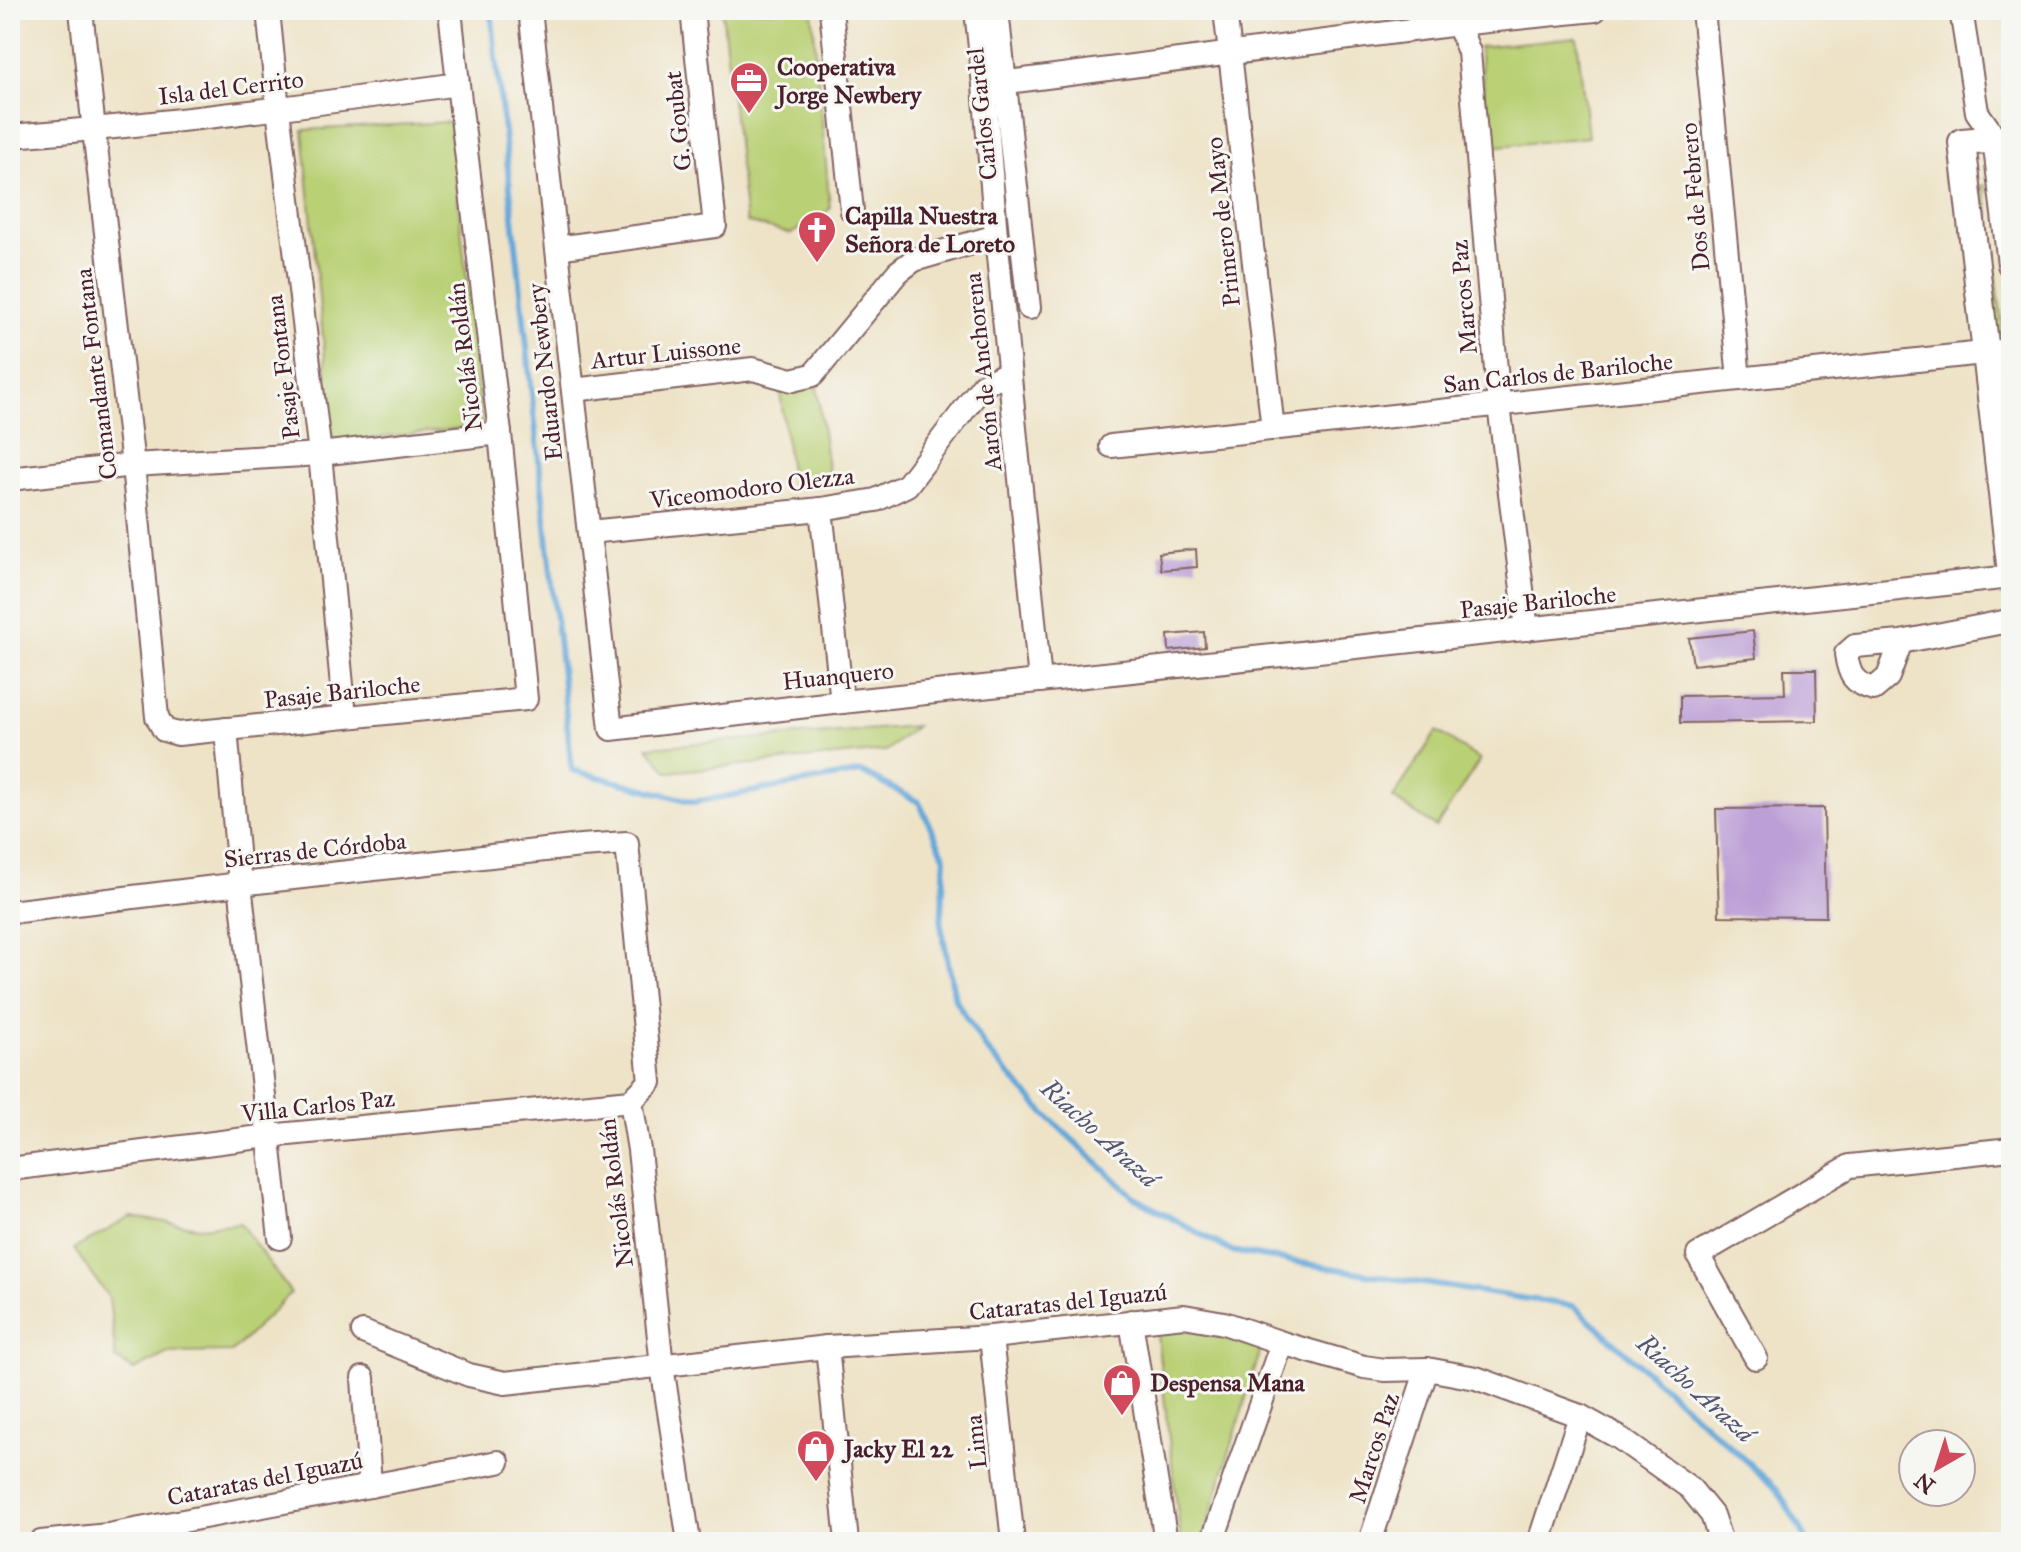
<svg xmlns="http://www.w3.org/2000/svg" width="2021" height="1552" font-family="'IM FELL Great Primer',serif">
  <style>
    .green { fill: #b9d074; stroke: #827850; stroke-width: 2 }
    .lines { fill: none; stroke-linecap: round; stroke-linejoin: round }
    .stream { stroke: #65a7d9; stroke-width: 6 }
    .building { fill: #bc9fd6 }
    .minor-casing { stroke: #836462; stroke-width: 26 }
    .major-casing { stroke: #836462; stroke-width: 30 }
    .minor { stroke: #fff; stroke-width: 22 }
    .major { stroke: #fff; stroke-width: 26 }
    .labels { text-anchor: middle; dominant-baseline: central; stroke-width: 6; stroke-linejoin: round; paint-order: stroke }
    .poi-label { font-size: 24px; font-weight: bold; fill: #4a1f2b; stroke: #f6f6f2; text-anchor: start }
    .street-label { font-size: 24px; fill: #4a1f2b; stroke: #f6f6f2 }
    .water-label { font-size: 26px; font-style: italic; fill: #555571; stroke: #f6f6f2 }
  </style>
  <rect width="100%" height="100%" fill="#f6f6f2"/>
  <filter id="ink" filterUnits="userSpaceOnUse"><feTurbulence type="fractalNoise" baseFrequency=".0125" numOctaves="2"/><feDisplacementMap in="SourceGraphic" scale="16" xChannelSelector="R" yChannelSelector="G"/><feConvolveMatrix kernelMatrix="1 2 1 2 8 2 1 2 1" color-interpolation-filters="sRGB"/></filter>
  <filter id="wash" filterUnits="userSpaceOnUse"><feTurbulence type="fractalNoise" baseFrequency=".006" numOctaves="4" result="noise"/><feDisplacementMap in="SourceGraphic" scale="32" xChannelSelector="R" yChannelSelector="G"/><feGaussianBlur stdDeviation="1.8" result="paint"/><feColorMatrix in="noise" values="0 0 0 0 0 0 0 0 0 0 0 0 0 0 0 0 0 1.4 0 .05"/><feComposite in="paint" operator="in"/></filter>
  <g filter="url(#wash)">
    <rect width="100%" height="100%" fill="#eee3c7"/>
    <g class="green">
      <polygon points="722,10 812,10 830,209 791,234 746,222"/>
      <polygon points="1577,37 1588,137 1490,147 1479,47"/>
      <polygon points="450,122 482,426 333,443 303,130"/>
      <polygon points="1985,185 2003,331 1997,332 1980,186"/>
      <polygon points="817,387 830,484 792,488 780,391"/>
      <polygon points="916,726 886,751 668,772 648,747"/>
      <polygon points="1437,731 1480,760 1436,827 1393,798"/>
      <polygon points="131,1217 199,1227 240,1223 291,1293 232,1352 168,1353 134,1370 116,1359 109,1298 74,1249"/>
      <polygon points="1156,1327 1199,1331 1261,1349 1202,1542 1181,1542"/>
    </g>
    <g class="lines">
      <polyline class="stream" points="491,10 572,770 694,802 861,772 919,802 945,858 941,925 955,999 986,1049 1045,1114 1135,1198 1231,1251 1396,1279 1574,1306 1777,1489 1808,1542"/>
    </g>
    <g id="blocks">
      <g class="building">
        <polygon points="1196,549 1197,567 1161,570 1159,553"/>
        <polygon points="1753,631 1756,658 1693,665 1689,638"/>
        <polygon points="1204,632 1205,647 1169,651 1168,635"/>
        <polygon points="1784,669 1816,669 1817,721 1680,723 1680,696 1785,694"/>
        <polygon points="1824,808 1826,917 1719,916 1716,809"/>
      </g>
    </g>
  </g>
  <g filter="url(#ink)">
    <use href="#blocks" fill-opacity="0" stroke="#836462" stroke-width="2"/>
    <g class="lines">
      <g class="minor-casing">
        <g id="minor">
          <polyline points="81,10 94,130 133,465 157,717 164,730 178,734 526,699 500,433 458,84 450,10"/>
          <polyline points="268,10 278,109 320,454 345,717"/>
          <polyline points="530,10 611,729 842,702 2011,577"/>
          <polyline points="831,10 852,211"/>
          <polyline points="976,10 984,85 996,236 1040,681"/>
          <polyline points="997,10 1029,308"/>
          <polyline points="1225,10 1273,429"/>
          <polyline points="1456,10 1458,24 1469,52 1499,405 1527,629"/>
          <polyline points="1703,10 1739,379"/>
          <polyline points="1961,10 1977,112 1996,139"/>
          <polyline points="984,85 1458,24 1595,10"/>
          <path d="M10,136C160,125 309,105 458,84"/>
          <polyline points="557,248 715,226 692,10"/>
          <polyline points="573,390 753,369 792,380 813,375 898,272 914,260 996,236"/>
          <polyline points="1111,446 2011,350"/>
          <polyline points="10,479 133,465 320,454 500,433"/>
          <polyline points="821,509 842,702"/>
          <polyline points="589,532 821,509 876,500 907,485 983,385 1009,372"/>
          <path d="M1901,642L1888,677L1874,689C1853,683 1849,675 1846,654L1855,646L1901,642L2003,622H2011"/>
          <polyline points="226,729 240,884 280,1238"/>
          <polyline points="10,912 240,884 581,846 627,843 650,1082 631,1101 639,1150 662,1366 689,1542"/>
          <polyline points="10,1169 268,1136 631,1101"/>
          <polyline points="1131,1321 1166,1542"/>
          <polyline points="363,1332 469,1375 505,1383 827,1347 991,1337 1184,1316 1224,1323 1282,1343 1364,1367 1385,1370 1427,1369 1476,1378 1580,1416 1618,1437 1690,1488 1712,1515 1721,1542"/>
          <polyline points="991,1337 1013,1542"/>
          <polyline points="827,1347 847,1542"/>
          <polyline points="1756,1358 1698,1255 1850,1166 2011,1149"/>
          <polyline points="363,1378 370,1486"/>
          <polyline points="41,1542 108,1535 498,1462"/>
          <polyline points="1212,1542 1282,1343"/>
          <polyline points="1370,1542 1427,1369"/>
          <polyline points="1539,1542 1580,1416"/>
        </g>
      </g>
      <g class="major-casing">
        <g id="major">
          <polyline points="2011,138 1962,142 2011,573"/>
          <polyline points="1996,139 2011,264"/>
        </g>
      </g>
      <use href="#minor" class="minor"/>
      <use href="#major" class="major"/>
    </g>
  </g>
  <defs>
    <g id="office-pin" transform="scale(2)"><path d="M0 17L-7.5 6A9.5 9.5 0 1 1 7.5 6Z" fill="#d1495b" stroke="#f6f6f2"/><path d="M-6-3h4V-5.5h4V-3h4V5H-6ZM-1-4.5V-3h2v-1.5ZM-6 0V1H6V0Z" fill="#fff"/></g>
    <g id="church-pin" transform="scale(2)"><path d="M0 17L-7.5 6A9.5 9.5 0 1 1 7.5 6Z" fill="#d1495b" stroke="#f6f6f2"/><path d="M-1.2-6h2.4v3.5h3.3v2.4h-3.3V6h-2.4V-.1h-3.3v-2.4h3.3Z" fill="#fff"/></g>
    <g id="shop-pin" transform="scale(2)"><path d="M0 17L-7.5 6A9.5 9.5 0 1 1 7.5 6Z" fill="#d1495b" stroke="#f6f6f2"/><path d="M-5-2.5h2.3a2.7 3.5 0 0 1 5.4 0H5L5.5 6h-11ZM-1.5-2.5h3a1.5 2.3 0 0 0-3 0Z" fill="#fff"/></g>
  </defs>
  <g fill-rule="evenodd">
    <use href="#office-pin" x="749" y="81"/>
    <use href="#church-pin" x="817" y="230"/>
    <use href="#shop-pin" x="1122" y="1383"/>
    <use href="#shop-pin" x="816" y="1449"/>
  </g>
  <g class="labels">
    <g class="poi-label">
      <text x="777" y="67">Cooperativa<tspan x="777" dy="28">Jorge Newbery</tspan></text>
      <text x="845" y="216">Capilla Nuestra<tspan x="845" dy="28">Señora de Loreto</tspan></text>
      <text x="1150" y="1383">Despensa Mana</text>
      <text x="844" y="1449">Jacky El 22</text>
    </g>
    <g class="street-label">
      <text transform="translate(231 88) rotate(-7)">Isla del Cerrito</text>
      <text transform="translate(982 114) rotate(-96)">Carlos Gardel</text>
      <text transform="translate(678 121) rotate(-96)">G. Goubat</text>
      <text transform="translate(1695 197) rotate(-95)">Dos de Febrero</text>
      <text transform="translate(1223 222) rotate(-96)">Primero de Mayo</text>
      <text transform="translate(1464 297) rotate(-95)">Marcos Paz</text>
      <text transform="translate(666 353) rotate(-6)">Artur Luissone</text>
      <text transform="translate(465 357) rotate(-97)">Nicolás Roldán</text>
      <text transform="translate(283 367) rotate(-97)">Pasaje Fontana</text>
      <text transform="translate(545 372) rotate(-96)">Eduardo Newbery</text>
      <text transform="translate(983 372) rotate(-96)">Aarón de Anchorena</text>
      <text transform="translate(1558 373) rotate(-6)">San Carlos de Bariloche</text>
      <text transform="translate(96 374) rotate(-97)">Comandante Fontana</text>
      <text transform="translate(752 488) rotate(-7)">Viceomodoro Olezza</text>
      <text transform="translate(1538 602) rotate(-6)">Pasaje Bariloche</text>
      <text transform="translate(838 676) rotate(-6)">Huanquero</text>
      <text transform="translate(342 692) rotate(-6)">Pasaje Bariloche</text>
      <text transform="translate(315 850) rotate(-6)">Sierras de Córdoba</text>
      <text transform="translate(318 1106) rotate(-6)">Villa Carlos Paz</text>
      <text transform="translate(616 1193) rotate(-97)">Nicolás Roldán</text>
      <text transform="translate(1068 1302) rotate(-6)">Cataratas del Iguazú</text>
      <text transform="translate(976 1442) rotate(-96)">Lima</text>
      <text transform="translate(1374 1448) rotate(-72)">Marcos Paz</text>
      <text transform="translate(265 1479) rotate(-11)">Cataratas del Iguazú</text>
    </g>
    <g class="water-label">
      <text transform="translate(1100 1133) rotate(42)">Riacho Arazá</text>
      <text transform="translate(1696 1388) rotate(42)">Riacho Arazá</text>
    </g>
  </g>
  <rect width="2021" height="1552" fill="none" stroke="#f6f6f2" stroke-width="40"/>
  <g transform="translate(1937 1468) rotate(219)"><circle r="38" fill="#f6f6f2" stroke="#b1a0a2" stroke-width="2"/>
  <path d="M0-6L14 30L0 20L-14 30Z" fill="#d1495b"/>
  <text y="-12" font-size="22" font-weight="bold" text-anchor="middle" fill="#4a1f2b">N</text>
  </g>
</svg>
